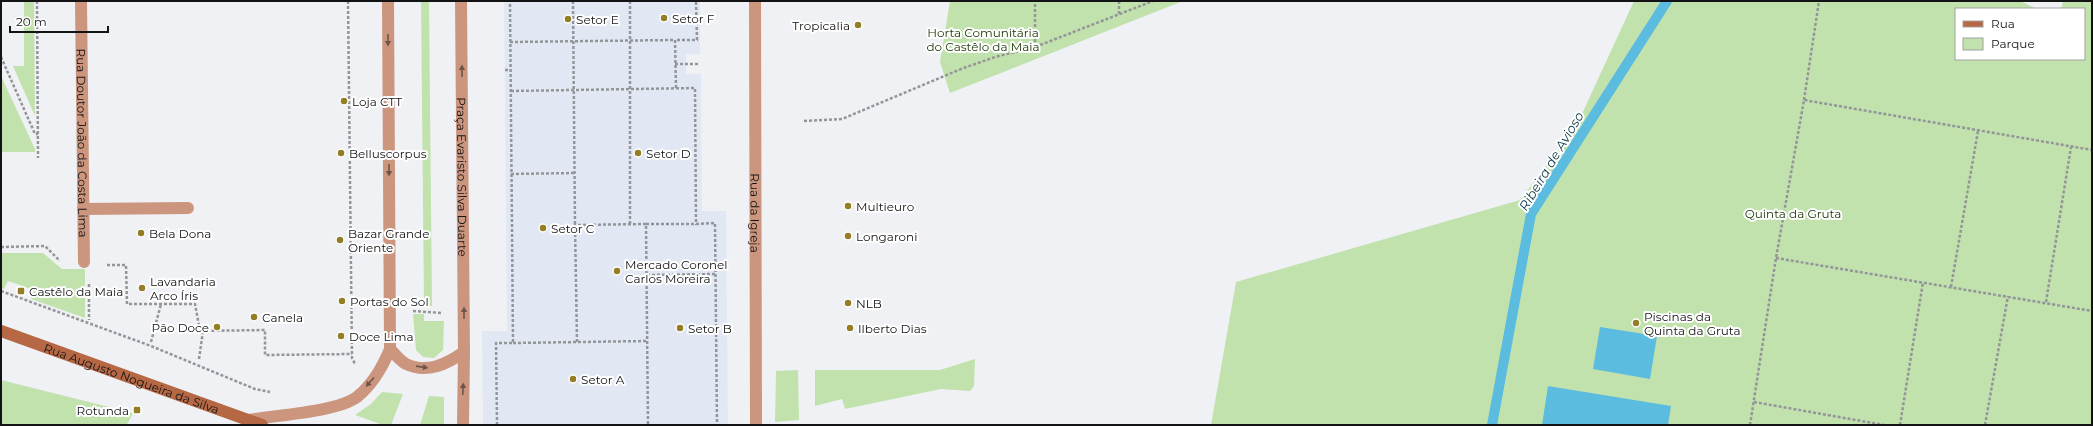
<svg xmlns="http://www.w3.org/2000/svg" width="2093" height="426" font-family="Montserrat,sans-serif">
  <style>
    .built { fill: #e2e8f3 }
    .green { fill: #c1e2ad }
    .water { fill: #5bbce0 }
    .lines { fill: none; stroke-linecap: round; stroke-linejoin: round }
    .stream { stroke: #5bbce0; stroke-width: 10 }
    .path { stroke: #949599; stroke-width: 2.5; stroke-dasharray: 3 2; stroke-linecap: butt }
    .service { stroke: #cc967e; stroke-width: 12 }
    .minor { stroke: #cc967e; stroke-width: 12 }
    .secondary { stroke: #b66844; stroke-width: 12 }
    .oneway { fill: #70544a }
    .poi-dot { fill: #937e25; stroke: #fff; stroke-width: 1.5 }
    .labels { text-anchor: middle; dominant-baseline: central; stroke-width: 4; stroke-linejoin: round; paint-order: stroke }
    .poi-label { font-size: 12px; fill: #131315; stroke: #fff; text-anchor: start }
    .park-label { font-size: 12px; fill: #1a3403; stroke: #fff }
    .street-label { font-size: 12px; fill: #131315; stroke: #fff }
    .water-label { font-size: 13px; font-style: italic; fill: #0a3846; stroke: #fff }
  </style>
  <rect width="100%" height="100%" fill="#eff1f5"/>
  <polygon class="built" points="504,1 700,1 700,54 686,54 686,74 701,74 702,211 726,211 728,425 483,425 482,331 507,331"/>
  <g class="green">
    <polygon points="24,1 34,1 35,116 13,66 24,66"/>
    <polygon points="421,1 429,1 432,306 424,306"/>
    <polygon points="950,1 1183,1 950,93 940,62"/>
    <polygon points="1634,1 2020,1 2037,9 1956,9 1956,59 2084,59 2084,9 2061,9 2063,1 2092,1 2092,425 1211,425 1236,282 1520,200 1575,129"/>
    <polygon points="1,76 35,149 35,152 1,152"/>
    <polygon points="1,253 43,253 62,269 85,269 85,318 31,299 34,290 8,281 4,289 1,288"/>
    <polygon points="413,314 424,314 424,321 444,321 443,350 434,358 423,357 416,350"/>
    <polygon points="975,359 974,386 970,391 941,389 845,409 842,399 815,406 815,370 940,370"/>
    <polygon points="798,370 799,420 775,422 776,371"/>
    <polygon points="1,380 133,413 127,425 1,425"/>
    <polygon points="382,392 403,394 391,425 383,425 355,415 371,404"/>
    <polygon points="429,396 444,397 444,425 420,425"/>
  </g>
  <g class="water">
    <polygon points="1600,327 1657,336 1650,379 1593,369"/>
    <polygon points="1548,386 1671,406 1668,425 1542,425"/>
  </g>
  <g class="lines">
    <polyline class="stream" points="1492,425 1531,214 1667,1"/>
    <g class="path">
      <polyline points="37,1 38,158"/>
      <polyline points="348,1 352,358 355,364"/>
      <polyline points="573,1 575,225"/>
      <polyline points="630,1 630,224"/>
      <polyline points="1119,14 1119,1"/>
      <polyline points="510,42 675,40"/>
      <polyline points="1035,47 1035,1"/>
      <polyline points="1,57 35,134 38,134"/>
      <polyline points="675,64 700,64"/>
      <polyline points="505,70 510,70"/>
      <polyline points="676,88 675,40 697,40 696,1"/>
      <polyline points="511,91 695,88 696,224 715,223 717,425"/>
      <polyline points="1804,100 1819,1"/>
      <polyline points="804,121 842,119 961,69 995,57 1035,47 1153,1"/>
      <polyline points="511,174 575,173"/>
      <polyline points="646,224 696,224"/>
      <polyline points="1,247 45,246 60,261"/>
      <polyline points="1776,258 2092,311"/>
      <polyline points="107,265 126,265 127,304 195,304 200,331 265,330 265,355 352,354"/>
      <polyline points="647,275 715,274"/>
      <polyline points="89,284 89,320"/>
      <polyline points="1951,287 1978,131"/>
      <polyline points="1,291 151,346 255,389 270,392"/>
      <polyline points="2046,302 2071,147"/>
      <polyline points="413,311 442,313"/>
      <polyline points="151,342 161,304"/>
      <polyline points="577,342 575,225 646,224 648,425"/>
      <polyline points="513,343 647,341"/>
      <polyline points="199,359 203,331"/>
      <polyline points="1754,402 1884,425"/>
      <polyline points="497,425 496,343 513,343 510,1"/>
      <polyline points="1750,425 1776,258 1804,100 2092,150"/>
      <polyline points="1900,425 1923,282"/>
      <polyline points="1985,425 2008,296"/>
    </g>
    <polyline class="service" points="83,209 188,208"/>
    <g class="minor">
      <path id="s1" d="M81,1L84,262"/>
      <path id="s2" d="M461,1L464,352L463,425"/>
      <path id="s3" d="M755,1L756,425"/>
      <path d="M390,349C394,353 400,361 406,364C427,374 447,364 464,352"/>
      <path d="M249,420C276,415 337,412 357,397C372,385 383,366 390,349L388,1"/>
    </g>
    <path class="secondary" id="s4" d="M1,331L262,425"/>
  </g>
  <defs><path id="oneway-solid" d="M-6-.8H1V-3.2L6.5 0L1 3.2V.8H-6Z"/></defs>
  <g class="oneway">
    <use href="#oneway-solid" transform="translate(388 40) rotate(90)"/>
    <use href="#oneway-solid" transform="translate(462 71) rotate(-91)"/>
    <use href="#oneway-solid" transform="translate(389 170) rotate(90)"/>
    <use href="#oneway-solid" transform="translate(464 313) rotate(-90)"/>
    <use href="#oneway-solid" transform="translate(422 367) rotate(8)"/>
    <use href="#oneway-solid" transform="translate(370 382) rotate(131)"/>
    <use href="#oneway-solid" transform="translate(463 389) rotate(-88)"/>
  </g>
  <g class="poi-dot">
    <circle cx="664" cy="18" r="4"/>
    <circle cx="568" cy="19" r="4"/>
    <circle cx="858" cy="25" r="4"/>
    <circle cx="344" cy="101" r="4"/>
    <circle cx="341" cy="153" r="4"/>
    <circle cx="638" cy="153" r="4"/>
    <circle cx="848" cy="206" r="4"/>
    <circle cx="543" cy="228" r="4"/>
    <circle cx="141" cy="233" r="4"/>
    <circle cx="848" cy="236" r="4"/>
    <circle cx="340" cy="240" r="4"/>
    <circle cx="617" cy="271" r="4"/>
    <circle cx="142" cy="288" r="4"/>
    <rect x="17" y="287" width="8" height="8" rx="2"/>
    <circle cx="342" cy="301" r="4"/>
    <circle cx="848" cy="303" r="4"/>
    <circle cx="254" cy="317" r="4"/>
    <circle cx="1636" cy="323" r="4"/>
    <circle cx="217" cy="327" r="4"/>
    <circle cx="680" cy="328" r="4"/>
    <circle cx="850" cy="328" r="4"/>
    <circle cx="341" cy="336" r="4"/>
    <circle cx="573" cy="379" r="4"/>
    <rect x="133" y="406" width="8" height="8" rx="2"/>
  </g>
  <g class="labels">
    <g class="poi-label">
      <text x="672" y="18">Setor F</text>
      <text x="576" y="19">Setor E</text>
      <text x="850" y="25" text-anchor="end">Tropicalia</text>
      <text x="352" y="101">Loja CTT</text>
      <text x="349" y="153">Belluscorpus</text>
      <text x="646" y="153">Setor D</text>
      <text x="856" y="206">Multieuro</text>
      <text x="551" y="228">Setor C</text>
      <text x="149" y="233">Bela Dona</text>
      <text x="348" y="233">Bazar Grande<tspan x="348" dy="14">Oriente</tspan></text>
      <text x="856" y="236">Longaroni</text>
      <text x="625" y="264">Mercado Coronel<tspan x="625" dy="14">Carlos Moreira</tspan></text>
      <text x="150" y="281">Lavandaria<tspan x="150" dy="14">Arco Íris</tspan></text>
      <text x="29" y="291">Castêlo da Maia</text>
      <text x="350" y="301">Portas do Sol</text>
      <text x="856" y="303">NLB</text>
      <text x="1644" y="316">Piscinas da<tspan x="1644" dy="14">Quinta da Gruta</tspan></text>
      <text x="262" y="317">Canela</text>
      <text x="209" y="327" text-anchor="end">Pão Doce</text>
      <text x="688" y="328">Setor B</text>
      <text x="858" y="328">Ilberto Dias</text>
      <text x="349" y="336">Doce Lima</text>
      <text x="581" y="379">Setor A</text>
      <text x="129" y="410" text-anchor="end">Rotunda</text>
    </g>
    <g class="park-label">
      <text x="983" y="32">Horta Comunitária<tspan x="983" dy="14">do Castêlo da Maia</tspan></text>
      <text x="1793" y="213">Quinta da Gruta</text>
    </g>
    <g class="street-label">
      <text stroke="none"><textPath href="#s1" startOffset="142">Rua Doutor João da Costa Lima</textPath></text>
      <text stroke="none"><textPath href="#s2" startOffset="176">Praça Evaristo Silva Duarte</textPath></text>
      <text stroke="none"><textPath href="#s3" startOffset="212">Rua da Igreja</textPath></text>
      <text stroke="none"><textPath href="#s4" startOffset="139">Rua Augusto Nogueira da Silva</textPath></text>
    </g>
    <g class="water-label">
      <text transform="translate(1551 161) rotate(-59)">Ribeira de Avioso</text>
    </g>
  </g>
  <rect width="2093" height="426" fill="none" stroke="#131315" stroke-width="4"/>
  <rect x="1955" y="8" width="130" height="52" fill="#ffffff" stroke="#a1a1a1"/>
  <rect x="1963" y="21" width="20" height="6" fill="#b66844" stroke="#a1a1a1"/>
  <text x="1991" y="28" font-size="12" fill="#131315">Rua</text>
  <rect x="1963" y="38" width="20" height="12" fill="#c1e2ad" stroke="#a1a1a1"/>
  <text x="1991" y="48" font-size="12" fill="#131315">Parque</text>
  <path d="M10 26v6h98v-6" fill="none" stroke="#131315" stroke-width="2"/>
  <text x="16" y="26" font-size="12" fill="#131315" stroke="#ffffff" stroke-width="3" paint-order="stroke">20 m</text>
</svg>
